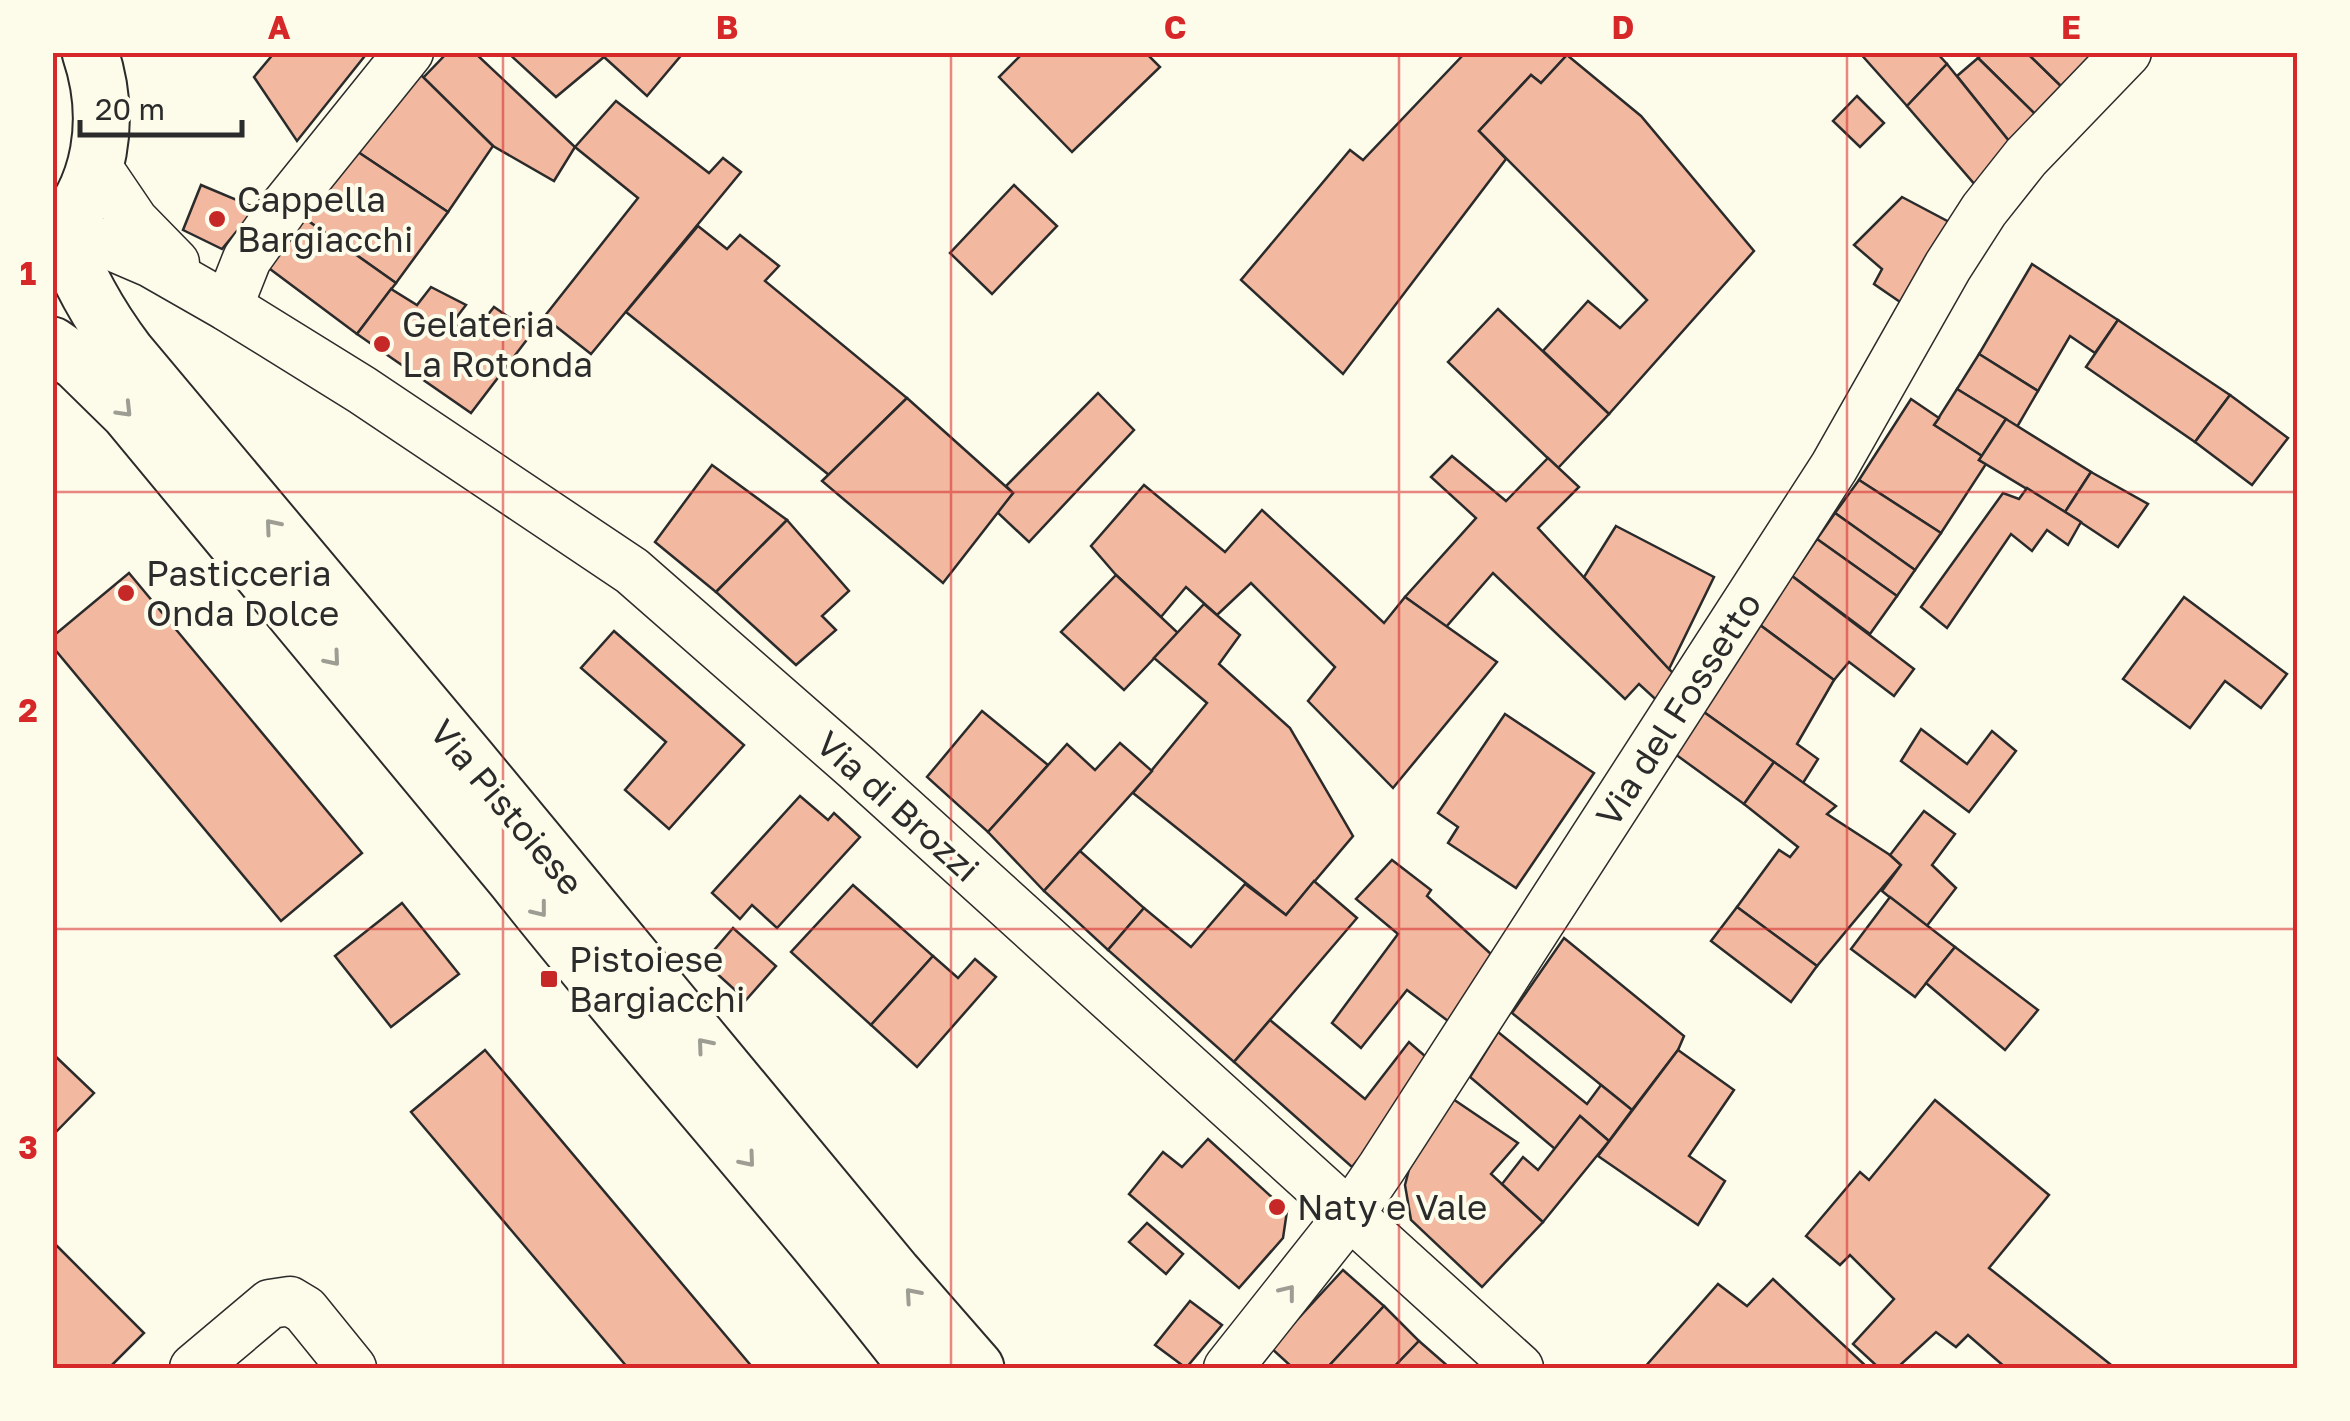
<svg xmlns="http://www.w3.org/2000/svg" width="2350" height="1421" font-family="'Golos Text',sans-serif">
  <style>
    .building { fill: #f2b8a0; stroke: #2b2b2b; stroke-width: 2.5 }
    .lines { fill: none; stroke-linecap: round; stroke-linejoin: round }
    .street-casing { stroke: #2b2b2b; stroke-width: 51 }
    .primary-casing { stroke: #2b2b2b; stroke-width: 59 }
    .street { stroke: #fdfbea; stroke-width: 48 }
    .primary { stroke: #fdfbea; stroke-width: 55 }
    .oneway { stroke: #9e9d94 }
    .grid { fill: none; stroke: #d62828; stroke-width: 2.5; stroke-opacity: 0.55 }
    .poi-dot { fill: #c62828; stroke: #fdfbea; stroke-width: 4 }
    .labels { text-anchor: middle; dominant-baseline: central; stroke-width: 8; stroke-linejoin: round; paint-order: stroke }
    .poi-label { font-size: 35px; fill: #2b2b2b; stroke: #fdfbea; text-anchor: start }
    .street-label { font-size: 35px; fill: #2b2b2b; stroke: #fdfbea }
    .neatline { fill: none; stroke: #d62828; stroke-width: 4 }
    .grid-label { font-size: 32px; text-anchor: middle; font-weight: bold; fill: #d62828 }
  </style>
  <rect width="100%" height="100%" fill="#fdfbea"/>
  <g class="building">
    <polygon points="275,52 368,52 297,141 254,77"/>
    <polygon points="448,52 474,52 575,147 554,181 493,146 423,78"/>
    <polygon points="507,52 684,52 647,96 604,57 556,97"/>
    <polygon points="1024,52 1145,52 1160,67 1072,152 999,77"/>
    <polygon points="1466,52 1564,52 1567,55 1541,83 1531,75 1479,131 1506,159 1343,374 1241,280 1350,150 1363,160"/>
    <polygon points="1859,52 1936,52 1947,64 1907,106"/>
    <polygon points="1984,52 2026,52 2064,89 2038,117 1978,58"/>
    <polygon points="2026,52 2102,52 2064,89"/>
    <polygon points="1567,55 1641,116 1754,251 1609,414 1543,351 1588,301 1620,328 1647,300 1479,131 1531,75 1541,83"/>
    <polygon points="1978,58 2038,117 2013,146 1957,76"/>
    <polygon points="1947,64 2013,146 1977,187 1907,106"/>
    <polygon points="418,72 493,146 448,212 355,150"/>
    <polygon points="1857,96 1884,123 1860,147 1833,121"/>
    <polygon points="616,101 709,173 723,158 741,172 591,354 544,317 638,198 575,147"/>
    <polygon points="355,150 448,212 396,283 304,218"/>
    <polygon points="201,185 256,208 222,249 183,230"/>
    <polygon points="1014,185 1057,226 992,294 950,253"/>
    <polygon points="1902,197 1951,223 1903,304 1874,284 1882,269 1854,245"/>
    <polygon points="304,218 396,283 357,334 266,266"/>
    <polygon points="698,226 727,249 740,235 779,266 765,281 907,398 829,475 626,312"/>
    <polygon points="2032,264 2118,320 2095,353 2070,336 2038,391 1979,354"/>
    <polygon points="431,287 466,305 453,322 471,336 494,307 532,333 471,413 357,334 391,289 417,305"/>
    <polygon points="1498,309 1609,414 1558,468 1448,362"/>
    <polygon points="2118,320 2230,395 2195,442 2086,367"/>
    <polygon points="1979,354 2038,391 2017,427 1957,389"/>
    <polygon points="1957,389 2006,419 1982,456 1934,425"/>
    <polygon points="1098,393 1134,430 1029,542 997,512 1013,493 1006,486"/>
    <polygon points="2230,395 2288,438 2252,485 2195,442"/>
    <polygon points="907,398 1013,493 943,583 822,481"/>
    <polygon points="1911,399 1939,418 1934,425 1982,456 1979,460 1986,464 1941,533 1859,480"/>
    <polygon points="2006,419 2091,472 2065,512 1979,460"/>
    <polygon points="1452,456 1506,501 1548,458 1579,487 1538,528 1684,685 1664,707 1639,684 1625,699 1493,573 1446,627 1405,597 1476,518 1431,477"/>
    <polygon points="712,465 787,520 716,592 655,542"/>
    <polygon points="2091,472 2148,504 2118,547 2065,512"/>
    <polygon points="1859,480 1941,533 1915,570 1835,513"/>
    <polygon points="1144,485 1225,552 1262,510 1384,623 1405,597 1497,662 1393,788 1308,701 1335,667 1251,583 1217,615 1186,587 1161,617 1116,575 1091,546"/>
    <polygon points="2027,488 2081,522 2068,545 2047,530 2032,551 2011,534 1947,628 1921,607 2003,493 2019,499"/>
    <polygon points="1835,513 1915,570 1897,596 1817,539"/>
    <polygon points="787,520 849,591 822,616 836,630 796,665 716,592"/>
    <polygon points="1616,526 1714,577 1669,669 1584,577"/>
    <polygon points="1817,539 1897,596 1870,634 1792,576"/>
    <polygon points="129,573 362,853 281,921 52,646 52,637"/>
    <polygon points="1116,575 1178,633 1124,690 1061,632"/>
    <polygon points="1792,576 1914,669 1894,696 1849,662 1834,680 1760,625"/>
    <polygon points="2184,597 2287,674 2261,708 2225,681 2190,728 2123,679"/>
    <polygon points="1204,604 1240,635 1219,664 1290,728 1353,836 1286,915 1133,793 1207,703 1154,658"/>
    <polygon points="1760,625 1834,680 1797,744 1818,759 1803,783 1701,710"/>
    <polygon points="614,631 744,745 669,829 625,790 666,742 581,668"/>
    <polygon points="1701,710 1774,762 1744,804 1675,754"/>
    <polygon points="982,711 1048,765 988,832 927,777"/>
    <polygon points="1505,714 1594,773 1516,888 1448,843 1458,827 1438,813"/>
    <polygon points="1921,729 1967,764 1992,731 2016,751 1969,812 1901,761"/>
    <polygon points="1120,743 1152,771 1044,891 988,832 1067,744 1095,770"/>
    <polygon points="1774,762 1836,806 1827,814 1890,855 1901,865 1817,966 1737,907 1779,850 1790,857 1798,847 1744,804"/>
    <polygon points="800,796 828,820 834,813 860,837 777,928 752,905 740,919 712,893"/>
    <polygon points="1924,811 1955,834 1932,865 1956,888 1926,927 1882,891 1901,865 1890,855"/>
    <polygon points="1080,851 1144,908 1108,950 1044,891"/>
    <polygon points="1392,860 1431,890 1427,896 1502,964 1456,1027 1407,990 1361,1048 1332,1023 1398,934 1356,899"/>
    <polygon points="1314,881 1357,918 1234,1062 1108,950 1144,908 1191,947 1245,884 1286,915"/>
    <polygon points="853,885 933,956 871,1025 791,952"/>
    <polygon points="1890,897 1955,947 1915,997 1851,949"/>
    <polygon points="402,903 459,974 391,1027 335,956"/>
    <polygon points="1737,907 1817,966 1791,1002 1711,941"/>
    <polygon points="733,928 776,966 746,1000 704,962"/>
    <polygon points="1564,938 1684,1036 1678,1050 1632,1110 1512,1013"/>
    <polygon points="1955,947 2038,1010 2005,1050 1926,983"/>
    <polygon points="933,956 958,978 975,959 996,977 917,1067 871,1025"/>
    <polygon points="1270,1020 1365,1099 1409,1042 1434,1064 1352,1167 1234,1062"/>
    <polygon points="1498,1032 1587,1104 1601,1085 1632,1110 1609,1141 1580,1116 1555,1149 1470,1077"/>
    <polygon points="485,1050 753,1368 628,1368 411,1112"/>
    <polygon points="1678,1050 1734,1090 1689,1156 1725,1181 1698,1225 1598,1156"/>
    <polygon points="52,1053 94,1093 52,1136"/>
    <polygon points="1450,1097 1518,1143 1491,1174 1543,1222 1482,1287 1411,1220 1405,1185 1416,1142"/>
    <polygon points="1935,1100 2049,1195 1989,1268 2115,1368 2006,1368 1968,1335 1956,1347 1936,1332 1897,1368 1879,1368 1853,1344 1894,1299 1850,1255 1840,1265 1806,1236 1860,1172 1869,1180"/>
    <polygon points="1580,1116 1609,1141 1543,1222 1502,1184 1523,1157 1538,1170"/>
    <polygon points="1208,1139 1287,1211 1283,1238 1239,1288 1129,1194 1163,1152 1182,1167"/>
    <polygon points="1147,1223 1183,1254 1166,1274 1129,1242"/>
    <polygon points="52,1241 144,1333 109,1368 52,1368"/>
    <polygon points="1343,1270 1384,1306 1327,1368 1293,1368 1271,1348"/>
    <polygon points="1773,1279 1868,1368 1644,1368 1718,1284 1747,1306"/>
    <polygon points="1190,1301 1222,1325 1186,1368 1155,1345"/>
    <polygon points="1384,1306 1419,1341 1393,1368 1327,1368"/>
    <polygon points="1419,1341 1450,1368 1393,1368"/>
  </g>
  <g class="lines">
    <g class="street-casing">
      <g id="street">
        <polyline points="96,165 134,221 175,263"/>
        <polyline points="60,231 109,245 151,263 228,307 362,390 632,571 857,768 1519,1368"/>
        <polyline points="228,307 247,259 285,206 409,52"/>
        <polyline points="194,1368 270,1304 290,1301 305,1310 352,1368"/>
        <polyline points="1228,1368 1350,1214 1382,1167 1834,467 1948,266 1984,210 2026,157 2127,52"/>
      </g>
    </g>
    <g class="primary-casing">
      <g id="primary">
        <path d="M60,231C78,277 97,313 127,353L470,762L894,1274L976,1368"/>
        <path d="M52,239C103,190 112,117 90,52"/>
        <path d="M52,345L78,363L128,412L515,879C646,1045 789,1201 918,1368"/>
      </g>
    </g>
    <use href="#street" class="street"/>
    <use href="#primary" class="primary"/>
  </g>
  <defs><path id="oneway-chevron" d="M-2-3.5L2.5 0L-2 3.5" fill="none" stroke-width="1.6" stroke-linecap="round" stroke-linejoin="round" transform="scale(2.5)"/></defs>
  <g class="oneway">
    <use href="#oneway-chevron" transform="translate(125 410) rotate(46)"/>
    <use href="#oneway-chevron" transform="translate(272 526) rotate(-130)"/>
    <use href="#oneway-chevron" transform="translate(333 659) rotate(50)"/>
    <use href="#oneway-chevron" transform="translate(540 910) rotate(52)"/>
    <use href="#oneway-chevron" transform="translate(704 1045) rotate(-130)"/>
    <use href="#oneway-chevron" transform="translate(748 1160) rotate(50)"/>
    <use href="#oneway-chevron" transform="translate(1288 1292) rotate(-52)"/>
    <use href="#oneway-chevron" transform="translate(912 1295) rotate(-131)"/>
  </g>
  <path class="grid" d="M503,52V1368M951,52V1368M1399,52V1368M1847,52V1368M52,492H2298M52,929H2298"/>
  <g class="poi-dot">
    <circle cx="217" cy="219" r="10"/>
    <circle cx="382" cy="344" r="10"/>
    <circle cx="126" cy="593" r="10"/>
    <rect x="539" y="969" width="20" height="20" rx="5"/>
    <circle cx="1277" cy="1207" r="10"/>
  </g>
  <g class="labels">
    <g class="poi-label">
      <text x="237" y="199">Cappella<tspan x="237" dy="40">Bargiacchi</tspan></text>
      <text x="402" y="324">Gelateria<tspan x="402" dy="40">La Rotonda</tspan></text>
      <text x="146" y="573">Pasticceria<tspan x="146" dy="40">Onda Dolce</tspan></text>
      <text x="569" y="959">Pistoiese<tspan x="569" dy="40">Bargiacchi</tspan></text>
      <text x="1297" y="1207">Naty e Vale</text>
    </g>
    <g class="street-label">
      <text transform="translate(1678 709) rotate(-57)">Via del Fossetto</text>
      <text transform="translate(898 806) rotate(42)">Via di Brozzi</text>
      <text transform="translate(507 807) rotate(50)">Via Pistoiese</text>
    </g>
  </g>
  <rect width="2350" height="1421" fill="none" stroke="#fdfbea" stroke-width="110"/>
  <path d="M80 120v15h162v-15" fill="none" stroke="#2b2b2b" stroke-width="5"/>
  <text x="95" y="120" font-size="30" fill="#2b2b2b" stroke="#fdfbea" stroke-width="8" paint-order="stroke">20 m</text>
  <rect x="55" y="55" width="2240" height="1311" class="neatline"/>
  <g class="grid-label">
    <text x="279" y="39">A</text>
    <text x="727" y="39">B</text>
    <text x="1175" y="39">C</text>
    <text x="1623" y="39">D</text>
    <text x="2071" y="39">E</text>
    <text x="28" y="285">1</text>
    <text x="28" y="722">2</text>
    <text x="28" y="1159">3</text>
  </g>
</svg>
